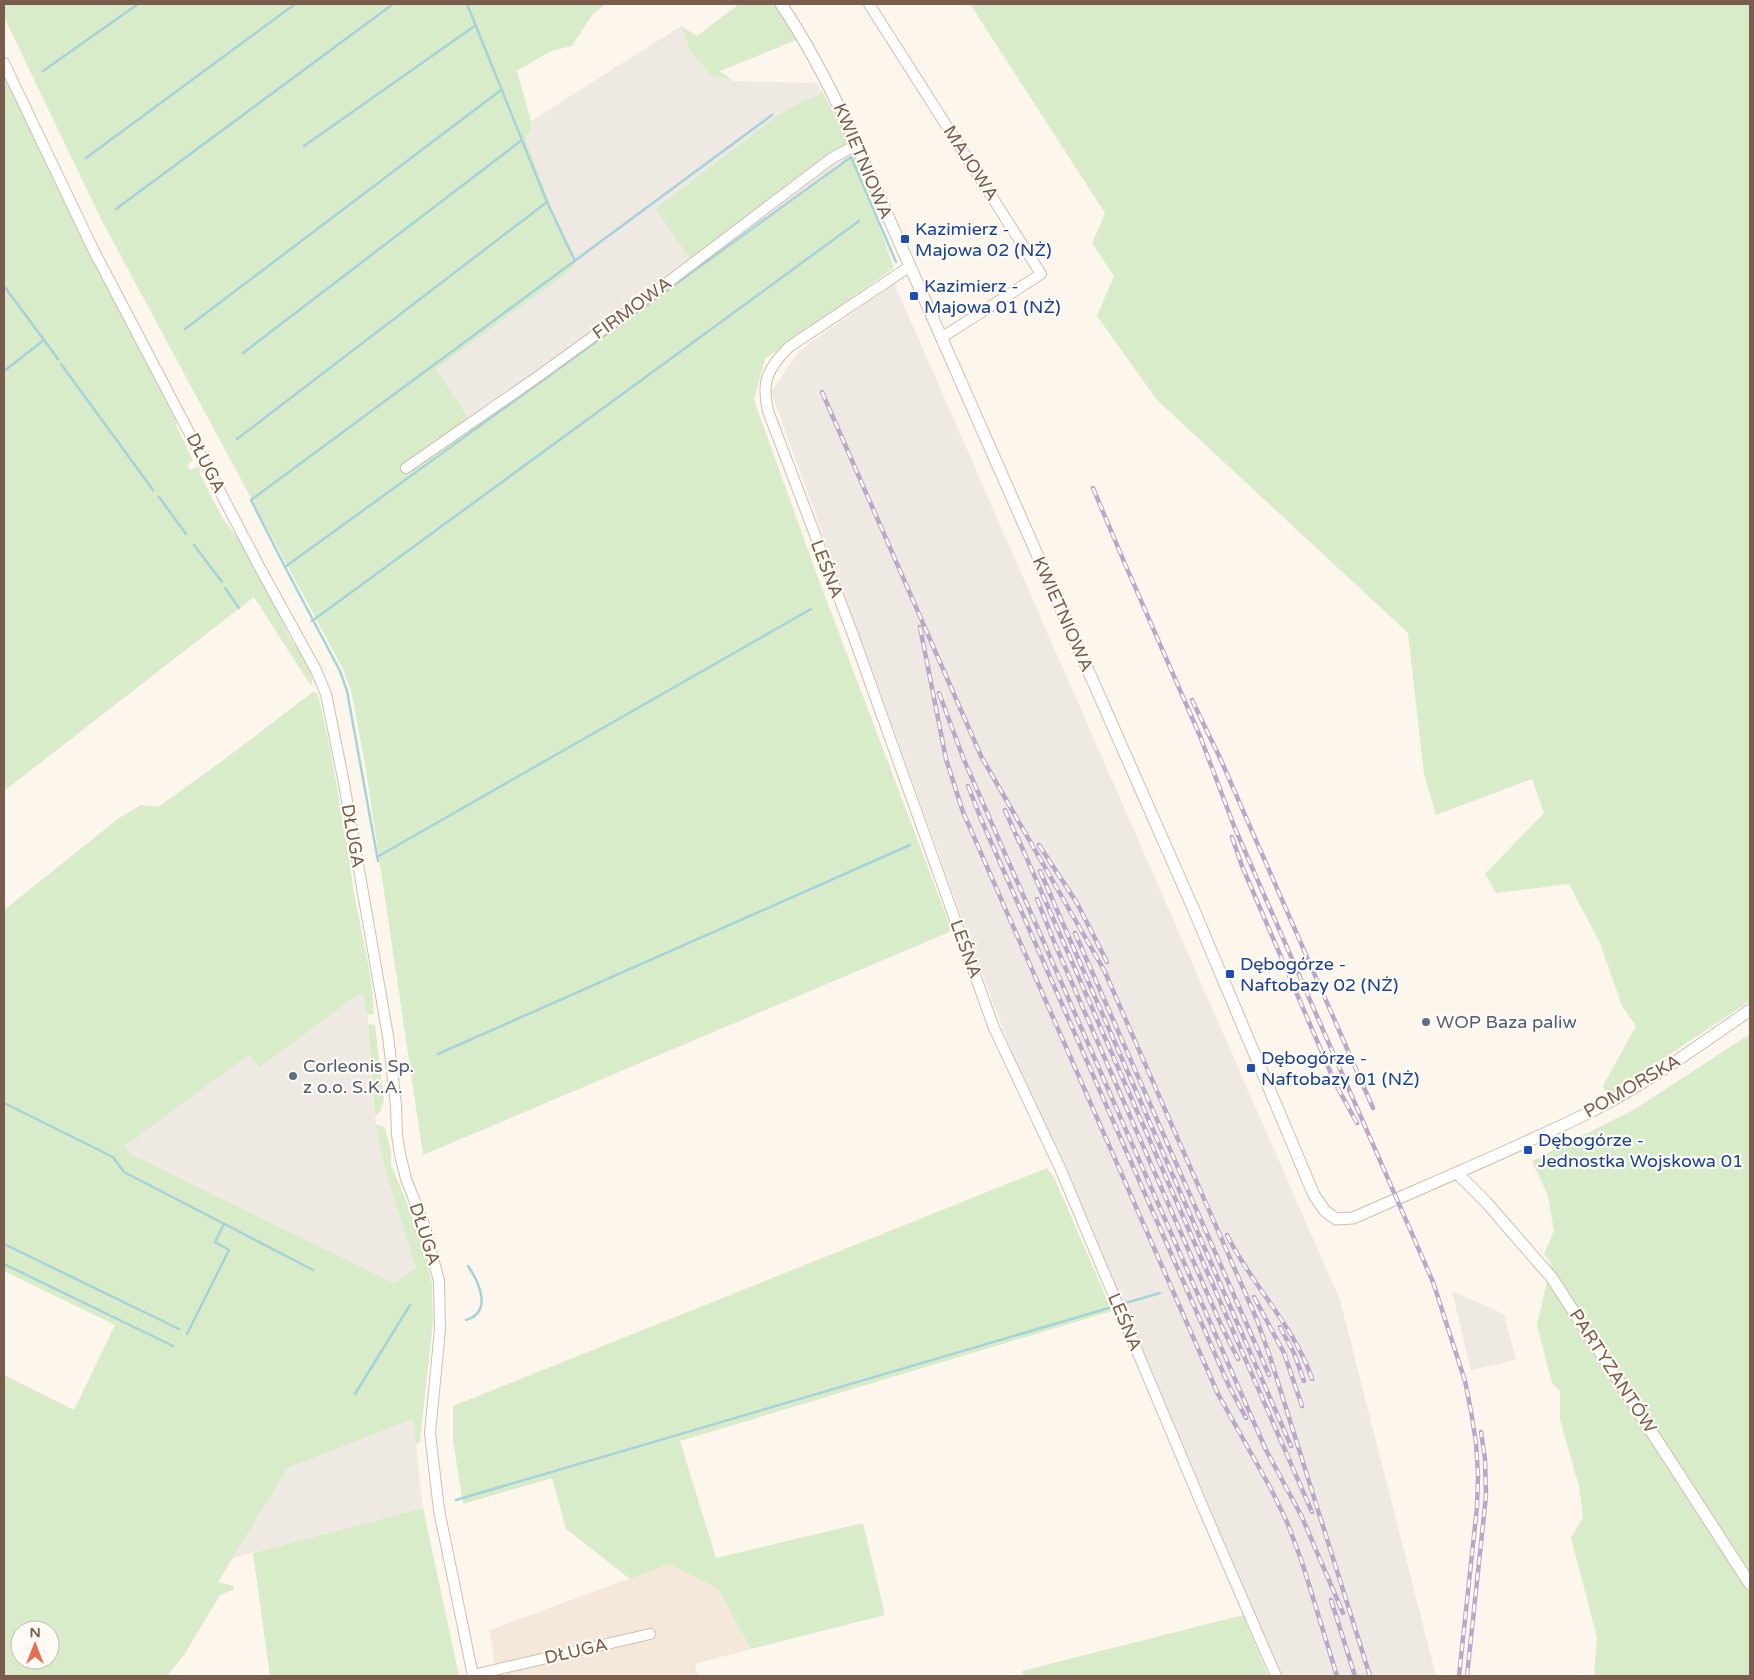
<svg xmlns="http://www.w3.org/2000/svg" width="1754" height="1680" font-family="'Varela Round',sans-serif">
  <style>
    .residential { fill: #f5e8da }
    .industrial { fill: #efe9e4 }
    .green { fill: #d8ecc9; fill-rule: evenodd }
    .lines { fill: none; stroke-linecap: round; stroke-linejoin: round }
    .stream { stroke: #a5d3da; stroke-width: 2.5 }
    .minor-casing { stroke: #d1beb0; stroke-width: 12 }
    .tertiary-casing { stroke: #d1beb0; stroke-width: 13 }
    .minor { stroke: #fff; stroke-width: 10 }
    .tertiary { stroke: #fff; stroke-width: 11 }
    .rail-casing { stroke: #b9a8c9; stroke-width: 4.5 }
    .rail { stroke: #fffaf3; stroke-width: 2.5; stroke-dasharray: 8; stroke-linecap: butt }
    .transit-dot { fill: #1a4fb4; stroke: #fffaf3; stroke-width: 2 }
    .service-dot { fill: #5c6f8a; stroke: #fffaf3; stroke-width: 2 }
    .labels { text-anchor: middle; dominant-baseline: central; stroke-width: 4.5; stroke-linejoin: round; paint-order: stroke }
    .street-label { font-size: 18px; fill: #7a5c4d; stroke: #fffaf3 }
    .transit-label { font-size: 18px; fill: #164399; stroke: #fffaf3; text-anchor: start }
    .service-label { font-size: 18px; fill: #4e5e75; stroke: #fffaf3; text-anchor: start }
  </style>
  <rect width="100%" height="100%" fill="#fdf6ec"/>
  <polygon class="residential" points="669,1564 718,1589 751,1649 695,1664 698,1676 496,1676 490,1630"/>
  <g class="industrial">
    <polygon points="681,26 690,51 711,75 733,81 817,83 823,93 803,101 778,115 691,260 849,142 854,156 476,429 436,369 575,267 525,138 530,132 531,121"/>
    <polygon points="894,283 1340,1300 1436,1676 1281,1676 1149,1369 1150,1367 1052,1137 1048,1136 1001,1025 771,392 799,351"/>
    <polygon points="359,994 363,994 367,1009 374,1112 383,1163 416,1268 394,1283 131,1154 125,1146 249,1055 259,1068"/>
    <polygon points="1452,1291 1504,1314 1516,1360 1471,1370"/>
    <polygon points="413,1419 423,1508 233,1558 288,1468"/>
  </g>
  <g class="green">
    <polygon points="4,4 606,4 592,15 572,46 551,51 517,71 531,121 530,132 525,138 575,267 436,369 476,429 854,156 894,268 765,359 754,400 817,575 952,931 423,1155 366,770 351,690 343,669 102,221 4,17"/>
    <polygon points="739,4 773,4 799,39 720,71 733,81 711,75 690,51 681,26 697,36"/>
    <polygon points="970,4 1750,4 1750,1001 1607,1096 1603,1086 1636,1026 1622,1006 1600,943 1569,884 1496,893 1485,874 1544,813 1532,779 1436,815 1424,774 1408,633 1157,400 1097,316 1114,276 1092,243 1105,213"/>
    <path d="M4,77L175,414L177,427L193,461L187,465L190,470L196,467L201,468L199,472L223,519L240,541L280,612C282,622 286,630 291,639C299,653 317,668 311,686L254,597L4,791Z"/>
    <polygon points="823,93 849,142 691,260 655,209 778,115 803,101"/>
    <path d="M314,691L318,694L331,753L349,856L353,888L371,979L374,1014L367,1015L363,994H359L259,1068L249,1055L125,1146L131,1154L394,1283L416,1268L383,1163L376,1124L385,1128L391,1151V1165L422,1238L432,1284L433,1322L420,1441L416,1445L413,1419L288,1468L218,1582L234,1586L233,1590L220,1595L184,1655L167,1676H4V1375L74,1410L115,1325L4,1271V910L119,818L141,805L158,807L229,756ZM20,1630H50V1660H20Z"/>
    <polygon points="368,1024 375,1025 384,1100 380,1112 375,1116"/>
    <polygon points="1750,1034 1750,1676 1594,1676 1597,1637 1571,1538 1583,1518 1579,1486 1560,1420 1560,1391 1552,1383 1537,1325 1551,1263 1544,1254 1554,1231 1548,1196 1532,1161 1635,1109"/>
    <polygon points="1047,1168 1054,1177 1112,1311 680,1441 716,1558 863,1523 885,1615 751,1649 718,1589 669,1564 630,1579 566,1529 552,1478 463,1504 453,1440 453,1406"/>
    <polygon points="423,1508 459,1676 270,1676 253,1553"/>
    <polygon points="1243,1615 1268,1676 1023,1676 1022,1671"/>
  </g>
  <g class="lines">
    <g class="stream">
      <polyline points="467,4 547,202 575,261"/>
      <polyline points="43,71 138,4"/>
      <polyline points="772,115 251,500 285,567 851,157 896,262"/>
      <polyline points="304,146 476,25"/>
      <polyline points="86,158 295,4"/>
      <polyline points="116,209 393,4"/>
      <polyline points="4,286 44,340"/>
      <polyline points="185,329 501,90"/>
      <polyline points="243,353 522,140"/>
      <polyline points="61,364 153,490"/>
      <polyline points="4,371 44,340 58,359"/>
      <polyline points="237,439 547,202"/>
      <polyline points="159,497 186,534"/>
      <polyline points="194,545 222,582"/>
      <polyline points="285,567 340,671 347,691 378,861"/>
      <polyline points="225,588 239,608"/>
      <polyline points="312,621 859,221"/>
      <polyline points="377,857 811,609"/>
      <polyline points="438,1054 910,845"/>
      <polyline points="4,1103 113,1157 124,1172 313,1270"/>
      <polyline points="4,1244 179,1329"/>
      <polyline points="4,1264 173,1346"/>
      <polyline points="1122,1304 1160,1293"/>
      <path d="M466,1320C493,1312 479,1282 468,1266"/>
      <polyline points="187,1334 229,1250 215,1242 224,1224"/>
      <polyline points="355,1394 410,1305"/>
      <polyline points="456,1500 1109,1308"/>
    </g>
    <g class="minor-casing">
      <g id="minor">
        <polyline points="869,4 1041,274 941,338"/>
        <polyline points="4,63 93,249 260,568 316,670 326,694 343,778 388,1036 396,1105 397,1135 400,1154 406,1179 425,1227 439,1281 440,1329 430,1433 439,1510 473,1676"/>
        <path d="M909,267L789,347C768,368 761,381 768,411L852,632L994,1028L1060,1168L1204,1510L1276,1676"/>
        <polyline points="406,468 533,380 663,286 832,158 856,145"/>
        <polyline points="473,1675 650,1634"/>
      </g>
    </g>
    <g class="tertiary-casing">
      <g id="tertiary">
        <path d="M781,4C808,44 829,85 849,128L1193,908L1314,1195L1325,1211L1336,1219L1353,1218C1430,1184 1508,1152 1584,1115C1643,1086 1697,1047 1750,1010"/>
        <polyline points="1457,1173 1486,1202 1552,1278 1750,1584"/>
      </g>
    </g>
    <use href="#minor" class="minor"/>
    <use href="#tertiary" class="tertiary"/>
    <g class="rail-casing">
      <g id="rail">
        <polyline points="822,392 981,756 1104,970 1257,1320 1270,1357 1370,1676"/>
        <polyline points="1093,488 1125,564 1200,736 1234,826 1433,1282 1465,1381 1471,1411 1476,1443 1478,1475 1477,1507 1459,1676"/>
        <polyline points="920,627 946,759 963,812 1218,1394 1271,1489 1287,1522 1302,1562 1337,1676"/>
        <polyline points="939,693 964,760 1266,1450 1301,1515 1343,1613"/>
        <polyline points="1192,700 1220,758 1373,1108"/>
        <polyline points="968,786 981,819 1229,1386 1246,1418"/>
        <polyline points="1005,810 1019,842"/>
        <polyline points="1017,836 1312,1512"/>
        <polyline points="1232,837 1242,866 1336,1085 1357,1123"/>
        <polyline points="1039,845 1077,903 1107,962"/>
        <polyline points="1040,871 1291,1446"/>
        <polyline points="1037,899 1055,944 1222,1327 1238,1359"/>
        <polyline points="1075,933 1269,1375"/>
        <path d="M1227,1235C1252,1286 1294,1325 1312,1379"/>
        <polyline points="1254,1297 1284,1353 1302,1406"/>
        <polyline points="1280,1327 1294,1353 1304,1381"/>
        <polyline points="1331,1600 1355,1676"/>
        <polyline points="1467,1676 1486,1496 1485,1459 1481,1432"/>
      </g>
    </g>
    <use href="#rail" class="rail"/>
  </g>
  <g class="transit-dot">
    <rect x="900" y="234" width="10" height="10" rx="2.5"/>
    <rect x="909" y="291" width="10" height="10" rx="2.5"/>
    <rect x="1225" y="969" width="10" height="10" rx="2.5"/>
    <rect x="1246" y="1063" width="10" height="10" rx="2.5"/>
    <rect x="1523" y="1145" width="10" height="10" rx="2.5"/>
  </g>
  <g class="service-dot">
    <circle cx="1426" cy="1022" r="5"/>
    <circle cx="293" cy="1076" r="5"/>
  </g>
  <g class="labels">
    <g class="street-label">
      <text transform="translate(863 161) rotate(67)">KWIETNIOWA</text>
      <text transform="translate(971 163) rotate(57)">MAJOWA</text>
      <text transform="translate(632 308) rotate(-36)">FIRMOWA</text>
      <text transform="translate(206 463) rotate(63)">DŁUGA</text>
      <text transform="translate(827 569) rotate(69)">LEŚNA</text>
      <text transform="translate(1063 614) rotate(66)">KWIETNIOWA</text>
      <text transform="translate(353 836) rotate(80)">DŁUGA</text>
      <text transform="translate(966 949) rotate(70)">LEŚNA</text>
      <text transform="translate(1632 1086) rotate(-30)">POMORSKA</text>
      <text transform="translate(425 1234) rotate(72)">DŁUGA</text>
      <text transform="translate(1125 1322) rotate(67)">LEŚNA</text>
      <text transform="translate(1613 1371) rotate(57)">PARTYZANTÓW</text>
      <text transform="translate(576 1651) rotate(-13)">DŁUGA</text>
    </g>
    <g class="transit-label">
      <text x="915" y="229">Kazimierz -<tspan x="915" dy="21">Majowa 02 (NŻ)</tspan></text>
      <text x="924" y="286">Kazimierz -<tspan x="924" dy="21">Majowa 01 (NŻ)</tspan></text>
      <text x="1240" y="964">Dębogórze -<tspan x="1240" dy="21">Naftobazy 02 (NŻ)</tspan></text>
      <text x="1261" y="1058">Dębogórze -<tspan x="1261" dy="21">Naftobazy 01 (NŻ)</tspan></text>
      <text x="1538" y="1140">Dębogórze -<tspan x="1538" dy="21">Jednostka Wojskowa 01</tspan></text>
    </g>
    <g class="service-label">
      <text x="1436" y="1022">WOP Baza paliw</text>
      <text x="303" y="1066">Corleonis Sp.<tspan x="303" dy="21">z o.o. S.K.A.</tspan></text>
    </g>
  </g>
  <rect width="1754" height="1680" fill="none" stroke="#7a5c4d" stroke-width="10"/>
  <g transform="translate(35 1645)"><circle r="24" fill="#fffaf3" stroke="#cabbb1"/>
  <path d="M0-4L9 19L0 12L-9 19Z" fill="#e76f51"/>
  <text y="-8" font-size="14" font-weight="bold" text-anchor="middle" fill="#7a5c4d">N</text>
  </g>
</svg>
